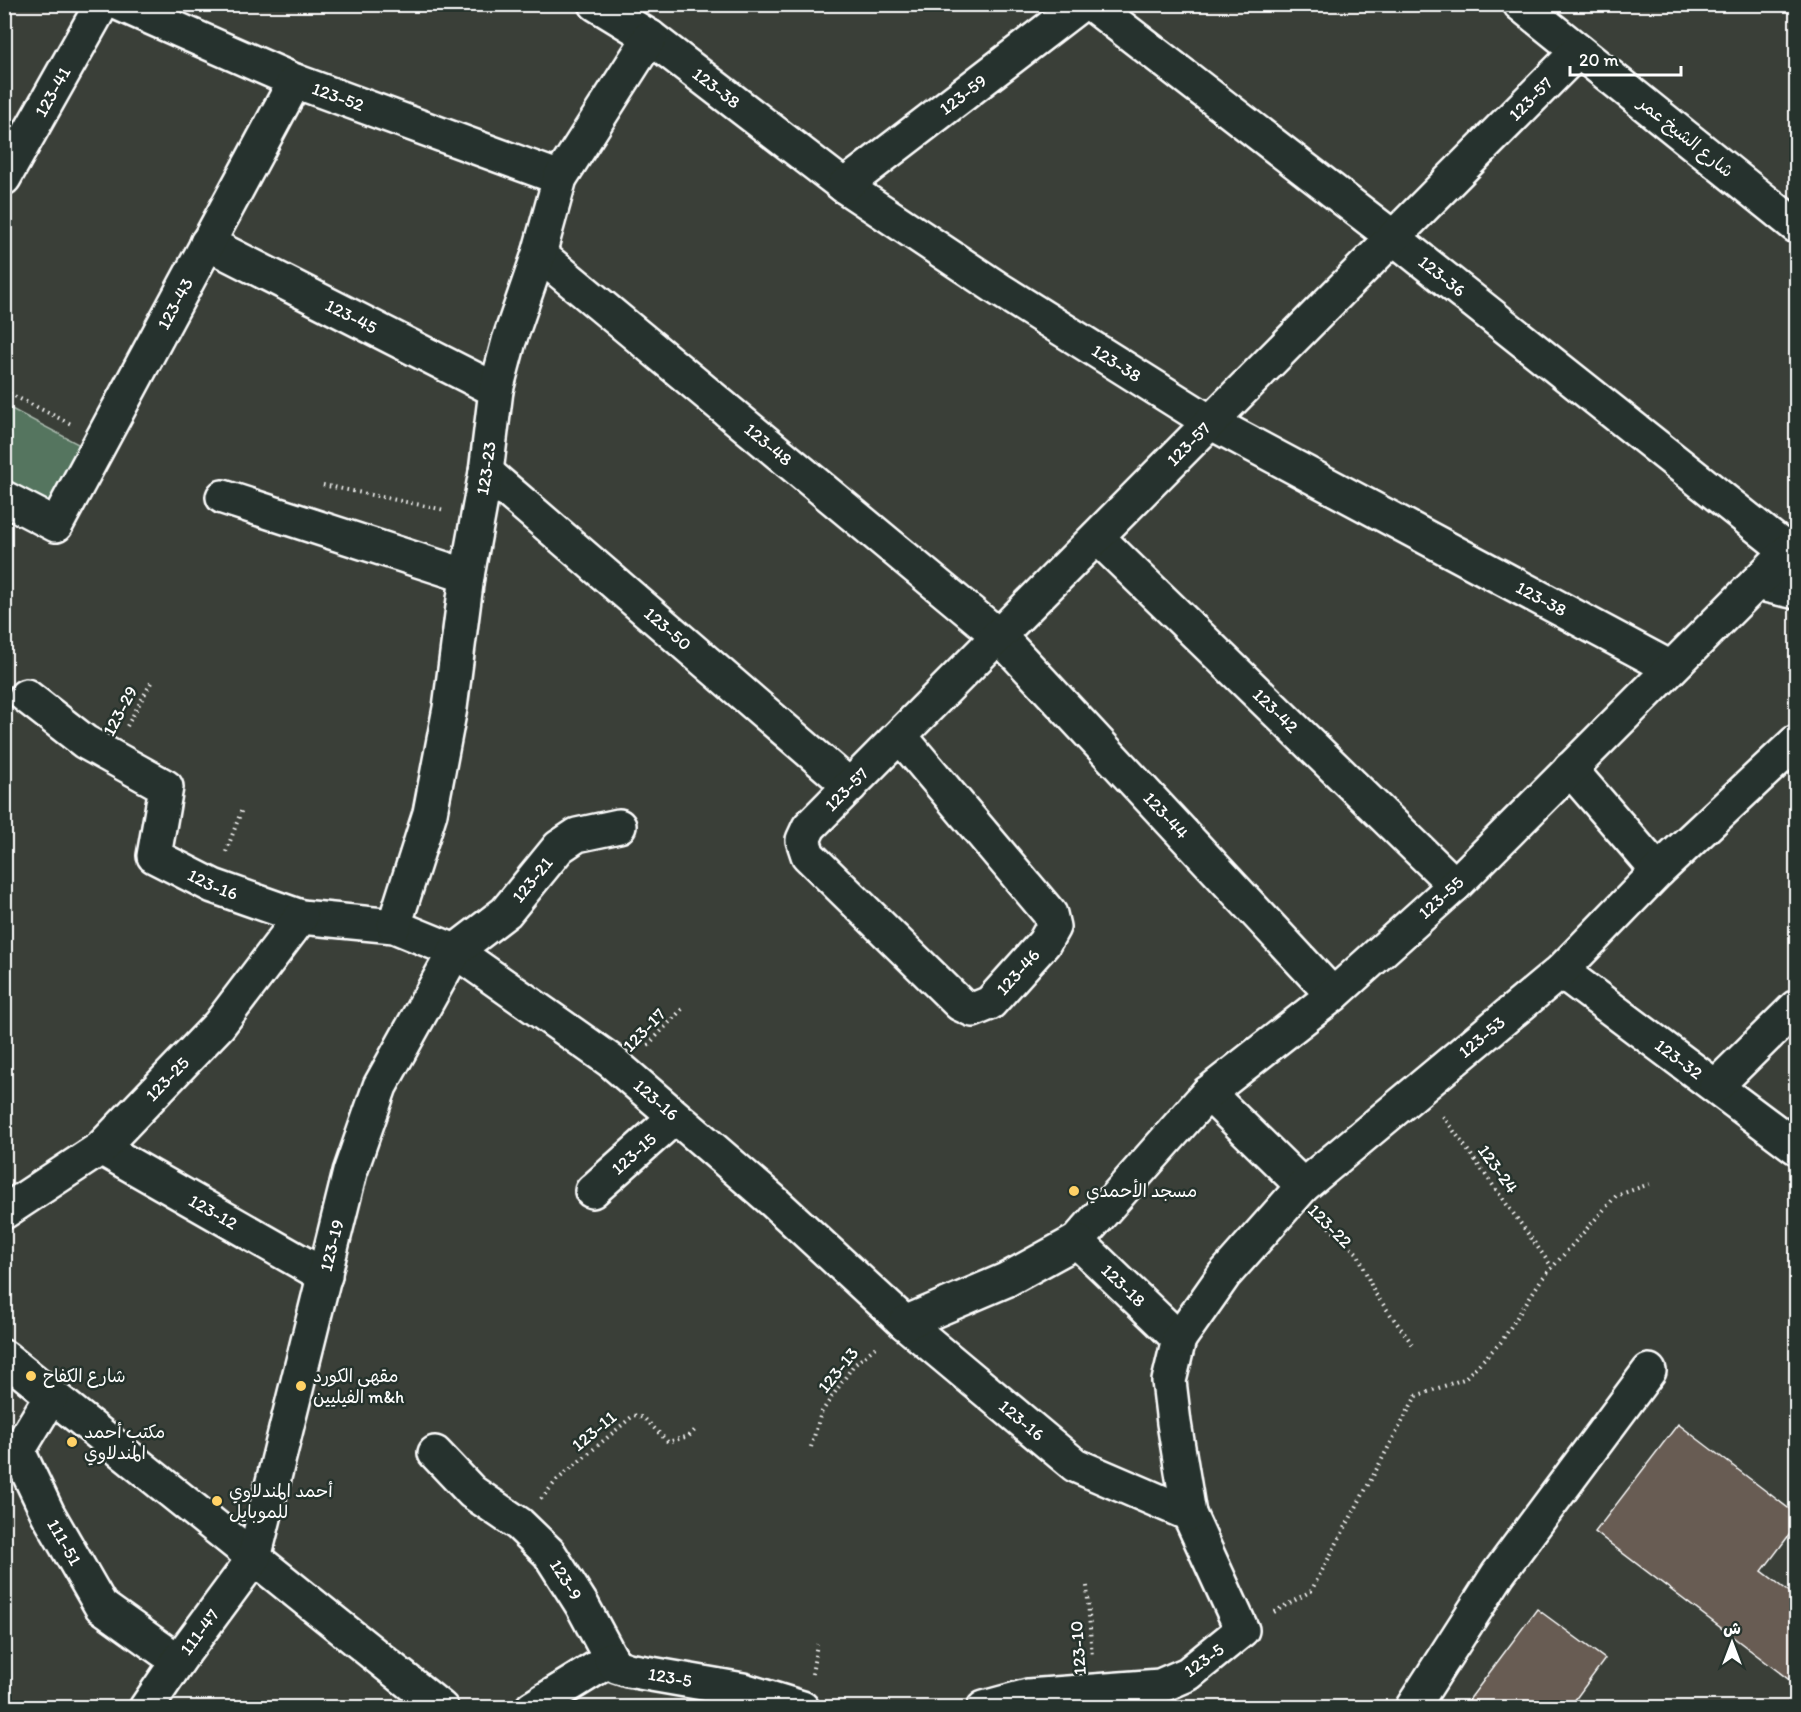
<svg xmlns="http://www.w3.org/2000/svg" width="1801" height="1712" font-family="Itim,'Playpen Sans Arabic',sans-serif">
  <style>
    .green { fill: #54745e; stroke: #aabaae; stroke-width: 1.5 }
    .building { fill: #675c52; stroke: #fff; stroke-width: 1.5 }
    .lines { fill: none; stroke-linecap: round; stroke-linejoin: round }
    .minor-casing { stroke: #fff; stroke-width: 38 }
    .path { stroke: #fff; stroke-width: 4; stroke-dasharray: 1.5 4.5; stroke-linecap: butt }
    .minor { stroke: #26332d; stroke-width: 33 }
    .poi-dot { fill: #ffd166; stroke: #26332d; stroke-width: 2 }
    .labels { text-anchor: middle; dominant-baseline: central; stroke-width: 5; stroke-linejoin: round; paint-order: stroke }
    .street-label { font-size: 18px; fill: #fff; stroke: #26332d }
    .poi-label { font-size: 18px; fill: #fff; stroke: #26332d; text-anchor: start }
  </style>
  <rect width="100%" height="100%" fill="#3a3f38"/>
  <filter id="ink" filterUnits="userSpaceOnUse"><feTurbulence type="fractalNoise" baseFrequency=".0167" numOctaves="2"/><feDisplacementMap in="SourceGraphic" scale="12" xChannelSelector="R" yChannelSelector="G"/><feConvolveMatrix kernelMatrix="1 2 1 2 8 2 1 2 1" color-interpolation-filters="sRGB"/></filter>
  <g filter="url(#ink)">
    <polygon class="green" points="4,405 80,445 49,505 5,482"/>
    <g class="building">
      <polygon points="1678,1424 1796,1514 1796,1526 1762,1571 1796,1597 1796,1685 1595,1532"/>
      <polygon points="1537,1609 1605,1659 1569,1708 1463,1708"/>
    </g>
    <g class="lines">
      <g class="minor-casing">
        <g id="minor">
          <path id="s1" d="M120,4L295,81L560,178"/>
          <path id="s2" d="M596,4L650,37L844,186L1000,290L1210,422L1671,668"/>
          <path id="s3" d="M1091,4L1394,238L1788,551"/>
          <polyline points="1520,4 1796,226"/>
          <path id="s4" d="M4,178L102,4"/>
          <path id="s5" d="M844,186L1081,4"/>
          <path id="s6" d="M207,243L496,390"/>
          <path id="s7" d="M539,254L999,636L1333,995"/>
          <path id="s8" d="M486,472L850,786"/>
          <polyline points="223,497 467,576"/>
          <path id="s9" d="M4,498L56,525L295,81"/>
          <path id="s10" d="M1097,537L1455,885"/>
          <polyline points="1756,583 1796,592"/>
          <path id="s11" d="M26,696L85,742L166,787L154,856L213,886L301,917L394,926L455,951L611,1061L772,1200L905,1323L1075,1465L1189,1514L1242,1630L1188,1674L1160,1686L1028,1696L984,1708"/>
          <path id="s12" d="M900,736L1050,914L1053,927L1044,943L990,1003L973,1010L960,1004L808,855L803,840L809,827L1578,51"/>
          <polyline points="1570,769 1658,871"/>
          <path id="s13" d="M394,926L430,813L450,708L467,576L486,472L496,390L509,341L539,254L560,178L650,37"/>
          <path id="s14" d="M1561,971L1796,1147"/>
          <polyline points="1716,1086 1796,1007"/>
          <polyline points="1208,1093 1303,1186"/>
          <path id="s15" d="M101,1148L325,1276"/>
          <path id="s16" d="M592,1191L675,1117"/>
          <path id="s17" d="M4,1212L101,1148L219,1025L301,917"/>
          <path id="s18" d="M1077,1241L1208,1093L1333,995L1455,885L1796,543"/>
          <path id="s19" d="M905,1323L1006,1280L1077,1241L1179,1339L1169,1381L1174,1423L1189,1514"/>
          <path id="s20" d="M1179,1339L1224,1275L1303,1186L1561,971L1658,871L1796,742"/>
          <polyline points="4,1357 441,1708"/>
          <path id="s21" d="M52,1395L18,1451L48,1514L101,1606L178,1661"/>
          <path id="s22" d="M435,1453L472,1492L519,1524L549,1553L582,1605L611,1659L532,1708"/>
          <path id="s23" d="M611,1659L616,1666L628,1670L743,1690L802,1708"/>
          <path id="s24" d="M146,1708L178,1661L254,1558L350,1172L380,1086L455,951L506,912L559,847L577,835L619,826"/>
          <polyline points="1412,1708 1498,1574 1649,1371"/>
        </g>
      </g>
      <g class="path">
        <polyline points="4,391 71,424"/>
        <polyline points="323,485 445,510"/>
        <polyline points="127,726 153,679"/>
        <polyline points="226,852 242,809"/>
        <polyline points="648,1045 685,1006"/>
        <polyline points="1443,1116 1552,1267"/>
        <polyline points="1320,1219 1358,1254 1374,1292 1413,1345"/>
        <polyline points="811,1447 821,1413 853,1366 878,1345"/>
        <polyline points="541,1499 557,1480 634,1415 644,1418 668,1442 689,1436 696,1429"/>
        <polyline points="1087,1586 1092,1657"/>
        <polyline points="1274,1612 1311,1591 1416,1396 1464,1379 1501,1342 1541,1280 1616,1196 1652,1183"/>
        <polyline points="812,1674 817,1644"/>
      </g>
      <use href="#minor" class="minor"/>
    </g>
  </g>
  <g class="poi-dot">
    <circle cx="1074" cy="1191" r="6"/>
    <circle cx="31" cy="1376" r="6"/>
    <circle cx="301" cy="1386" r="6"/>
    <circle cx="72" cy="1442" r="6"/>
    <circle cx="217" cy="1501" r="6"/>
  </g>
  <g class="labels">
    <g class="street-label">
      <text stroke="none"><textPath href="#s2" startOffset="147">123-38</textPath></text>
      <text stroke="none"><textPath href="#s4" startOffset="99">123-41</textPath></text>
      <text stroke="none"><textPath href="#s5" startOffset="150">123-59</textPath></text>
      <text stroke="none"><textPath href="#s1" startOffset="237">123-52</textPath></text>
      <text stroke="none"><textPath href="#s12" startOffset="1646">123-57</textPath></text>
      <text transform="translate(1686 137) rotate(39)">شارع الشيخ عمر</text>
      <text stroke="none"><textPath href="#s3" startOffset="444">123-36</textPath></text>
      <text stroke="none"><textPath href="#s9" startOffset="310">123-43</textPath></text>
      <text stroke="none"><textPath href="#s6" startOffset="162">123-45</textPath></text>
      <text stroke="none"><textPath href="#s2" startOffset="633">123-38</textPath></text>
      <text stroke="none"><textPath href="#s12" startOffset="1160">123-57</textPath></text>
      <text stroke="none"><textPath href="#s7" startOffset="298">123-48</textPath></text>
      <text stroke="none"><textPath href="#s13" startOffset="468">123-23</textPath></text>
      <text stroke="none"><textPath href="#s2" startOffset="1119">123-38</textPath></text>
      <text stroke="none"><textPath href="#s8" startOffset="240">123-50</textPath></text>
      <text transform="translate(120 711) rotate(-62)">123-29</text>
      <text stroke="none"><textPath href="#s10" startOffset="249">123-42</textPath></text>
      <text stroke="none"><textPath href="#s12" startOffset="674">123-57</textPath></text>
      <text stroke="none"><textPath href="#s7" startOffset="843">123-44</textPath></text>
      <text stroke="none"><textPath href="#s24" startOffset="934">123-21</textPath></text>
      <text stroke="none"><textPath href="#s11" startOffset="303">123-16</textPath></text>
      <text stroke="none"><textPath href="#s18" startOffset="502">123-55</textPath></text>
      <text transform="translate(1018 972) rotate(-48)">123-46</text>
      <text transform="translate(644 1030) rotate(-46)">123-17</text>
      <text stroke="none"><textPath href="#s20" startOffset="430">123-53</textPath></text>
      <text stroke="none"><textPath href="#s14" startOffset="147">123-32</textPath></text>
      <text stroke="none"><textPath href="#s17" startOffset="212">123-25</textPath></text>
      <text stroke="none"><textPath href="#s11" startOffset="807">123-16</textPath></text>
      <text stroke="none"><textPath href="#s16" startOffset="56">123-15</textPath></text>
      <text transform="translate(1498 1169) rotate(54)">123-24</text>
      <text stroke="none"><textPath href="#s15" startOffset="129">123-12</textPath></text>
      <text transform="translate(1330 1226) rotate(45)">123-22</text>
      <text stroke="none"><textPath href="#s24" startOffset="507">123-19</textPath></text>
      <text stroke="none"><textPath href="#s19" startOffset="255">123-18</textPath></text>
      <text transform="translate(838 1370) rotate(-51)">123-13</text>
      <text stroke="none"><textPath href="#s11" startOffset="1293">123-16</textPath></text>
      <text transform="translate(594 1431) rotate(-40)">123-11</text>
      <text stroke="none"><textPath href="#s21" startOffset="168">111-51</textPath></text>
      <text stroke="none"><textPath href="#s22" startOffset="184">123-9</textPath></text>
      <text stroke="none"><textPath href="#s24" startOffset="93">111-47</textPath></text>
      <text transform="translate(1078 1648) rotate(-94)">123-10</text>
      <text transform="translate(1204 1660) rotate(-36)">123-5</text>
      <text stroke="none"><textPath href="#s23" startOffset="64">123-5</textPath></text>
    </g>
    <g class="poi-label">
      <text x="1086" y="1191">مسجد الأحمدي</text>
      <text x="43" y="1376">شارع الكفاح</text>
      <text x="313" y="1376">مقهى الكورد<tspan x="313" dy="21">الفيليين m&amp;h</tspan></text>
      <text x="84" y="1432">مكتب أحمد<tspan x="84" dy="21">المندلاوي</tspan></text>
      <text x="229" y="1491">أحمد المندلاوي<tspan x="229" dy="21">للموبايل</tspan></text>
    </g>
  </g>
  <rect width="1801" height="1712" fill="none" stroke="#26332d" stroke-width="24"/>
  <rect x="12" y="12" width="1777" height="1688" fill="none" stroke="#fff" stroke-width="2" filter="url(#ink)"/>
  <g transform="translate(1732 1643)" stroke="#26332d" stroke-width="4.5" paint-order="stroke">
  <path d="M0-4.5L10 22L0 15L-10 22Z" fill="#ffffff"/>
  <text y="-9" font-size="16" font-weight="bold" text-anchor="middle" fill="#ffffff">ش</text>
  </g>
  <path d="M1570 66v9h111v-9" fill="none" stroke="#ffffff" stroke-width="3"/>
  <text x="1579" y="66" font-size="18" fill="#ffffff" stroke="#26332d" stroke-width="4.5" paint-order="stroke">20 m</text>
</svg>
